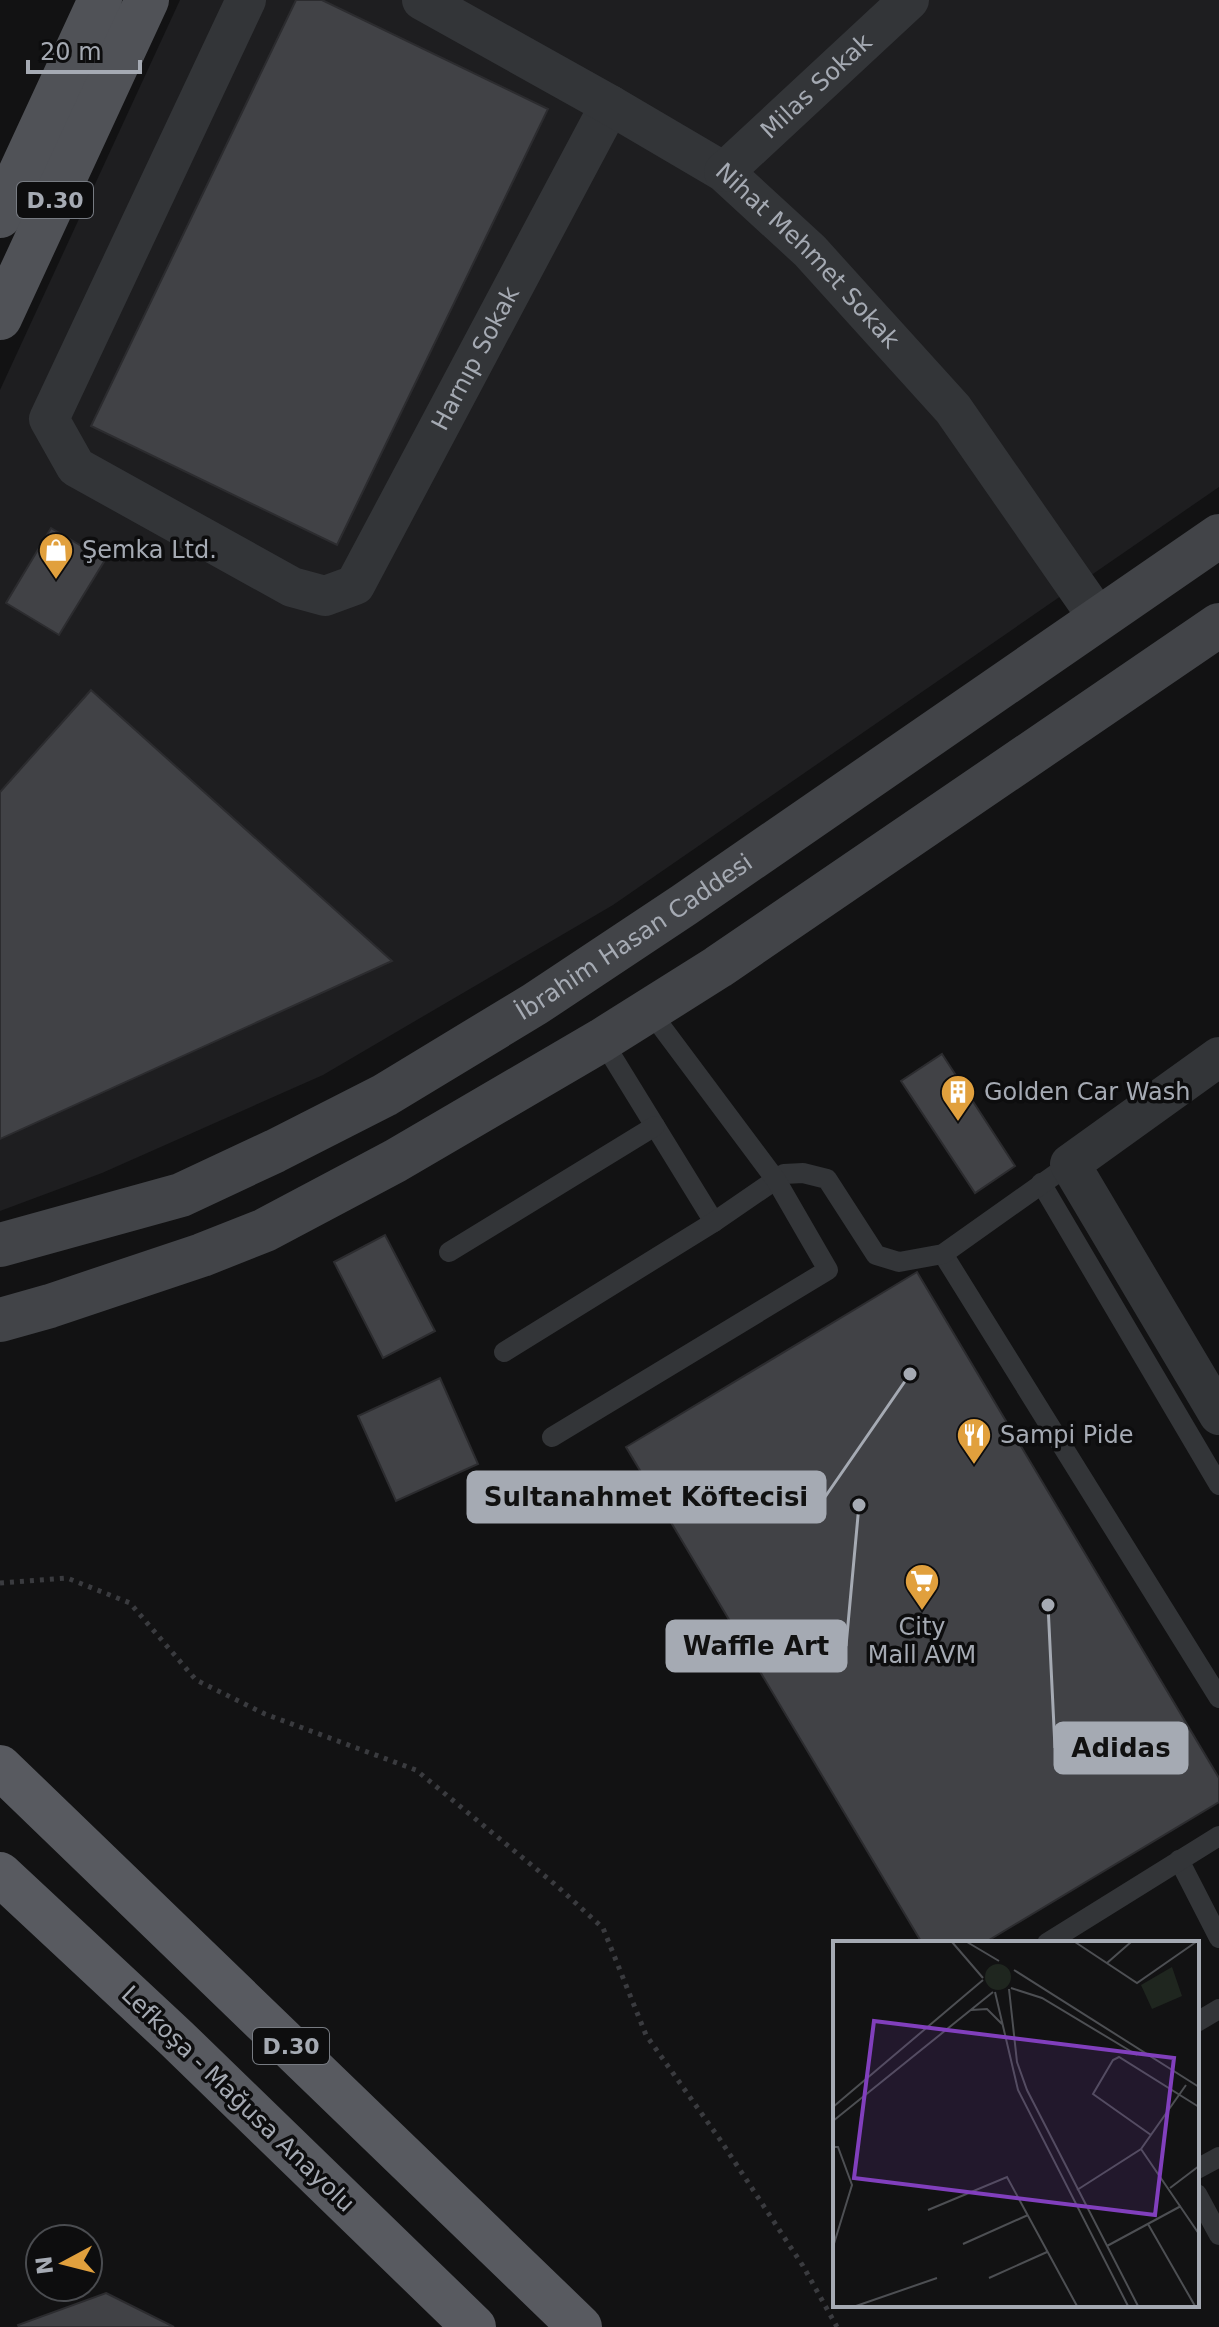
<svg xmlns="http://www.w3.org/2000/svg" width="1219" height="2327" font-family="'DejaVu Sans',sans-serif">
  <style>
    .built { fill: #1e1e20 }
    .building { fill: #414246; stroke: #2c2c2f; stroke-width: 2 }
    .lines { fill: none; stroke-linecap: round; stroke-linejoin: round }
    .path { stroke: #3a3b3f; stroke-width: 5; stroke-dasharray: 4 6; stroke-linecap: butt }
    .service { stroke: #333538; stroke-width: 20 }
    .minor { stroke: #333538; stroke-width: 40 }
    .secondary { stroke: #424448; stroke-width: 44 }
    .primary { stroke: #505257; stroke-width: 44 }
    .trunk { stroke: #585a60; stroke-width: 44 }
    .labels { text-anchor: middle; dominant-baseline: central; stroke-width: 7; stroke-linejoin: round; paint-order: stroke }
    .shield { fill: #0d0d0e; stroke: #777b82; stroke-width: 2 }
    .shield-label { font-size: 22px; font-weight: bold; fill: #a5aab3 }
    .street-label { font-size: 24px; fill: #a5aab3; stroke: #0d0d0e }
    .poi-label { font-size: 24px; fill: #a5aab3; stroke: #0d0d0e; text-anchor: start }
    .inset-road { fill: none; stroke: #4d4f53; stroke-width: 2 }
    .view { fill: #813fbd; fill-opacity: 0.15; stroke: #813fbd; stroke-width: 4 }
    .inset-edge { fill: none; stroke: #a5aab3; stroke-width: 4 }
    .leader { fill: none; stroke: #a5aab3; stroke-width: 3 }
    .callout-dot { fill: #a5aab3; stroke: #0d0d0e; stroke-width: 3 }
    .callout { fill: #a5aab3; stroke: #a5aab3; stroke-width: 3 }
    .callout-label { font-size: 26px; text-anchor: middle; font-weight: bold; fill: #111 }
  </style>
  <rect width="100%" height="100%" fill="#121213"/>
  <polygon class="built" points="180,0 1219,0 1219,487 613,905 323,1075 102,1173 0,1211 0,390"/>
  <g class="building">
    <polygon points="296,0 322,0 548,109 337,545 91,426"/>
    <polygon points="51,528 105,560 59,635 6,603"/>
    <polygon points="91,690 392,961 0,1139 0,792"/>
    <polygon points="942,1054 1015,1166 975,1193 901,1081"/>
    <polygon points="385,1235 435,1331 383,1358 334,1262"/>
    <polygon points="917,1272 1219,1778 1219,1802 984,1943 922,1943 626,1447"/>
    <polygon points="440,1378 478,1464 396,1501 358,1416"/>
    <polygon points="106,2293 174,2327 19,2327 18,2325"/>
  </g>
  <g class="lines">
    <polyline class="path" points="0,1583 67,1578 130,1603 196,1680 265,1714 416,1770 557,1886 603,1928 646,2035 721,2141 803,2266 837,2327"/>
    <g class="service">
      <polyline points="602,1040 714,1222"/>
      <polyline points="1041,1183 1219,1485"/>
      <polyline points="449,1252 655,1126"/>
      <polyline points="943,1254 1219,1698"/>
      <polyline points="504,1352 714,1222 784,1174 803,1173 827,1179 876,1255 899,1262 943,1254 1070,1164"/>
      <polyline points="552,1437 828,1270 776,1180 649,1010"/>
      <polyline points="1179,1860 1219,1938"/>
      <polyline points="1047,1943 1219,1836"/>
      <polyline points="1197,2022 1219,2009"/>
      <polyline points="1197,2169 1219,2157"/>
      <polyline points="1197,2194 1219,2235"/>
    </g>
    <g class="minor">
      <path id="s1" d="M246,0L49,419L76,467L292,587L325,596L355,585L610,105"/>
      <path id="s2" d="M422,0L610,105L724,172L810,251L953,409L1099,619"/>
      <path id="s3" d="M724,172L909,0"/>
      <polyline points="1219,1057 1070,1164 1219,1415"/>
    </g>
    <g class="secondary">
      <path id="s4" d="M0,1245L181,1195L275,1151L385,1095L535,1004L684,905L1219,536"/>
      <polyline points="0,1320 50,1306 202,1255 265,1230 395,1161 602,1040 718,967 1219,625"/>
    </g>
    <g class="primary">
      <polyline points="0,216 100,0"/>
      <polyline points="0,318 147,0"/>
    </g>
    <g class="trunk">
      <polyline points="0,1767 580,2327"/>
      <polyline points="0,1874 176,2038 474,2327"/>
    </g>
  </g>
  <defs>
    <g id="shop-pin" transform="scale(1.8)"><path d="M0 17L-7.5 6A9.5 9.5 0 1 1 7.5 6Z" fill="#e1a03d" stroke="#0d0d0e"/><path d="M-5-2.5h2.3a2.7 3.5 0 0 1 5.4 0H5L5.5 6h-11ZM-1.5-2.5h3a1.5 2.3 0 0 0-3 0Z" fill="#fff"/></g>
    <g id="building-pin" transform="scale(1.8)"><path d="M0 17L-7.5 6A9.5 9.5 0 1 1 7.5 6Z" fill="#e1a03d" stroke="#0d0d0e"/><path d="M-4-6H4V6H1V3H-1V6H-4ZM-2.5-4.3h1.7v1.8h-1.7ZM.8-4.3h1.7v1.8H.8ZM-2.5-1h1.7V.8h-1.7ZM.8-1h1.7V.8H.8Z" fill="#fff"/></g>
    <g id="restaurant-pin" transform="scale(1.8)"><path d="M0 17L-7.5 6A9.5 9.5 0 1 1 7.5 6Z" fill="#e1a03d" stroke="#0d0d0e"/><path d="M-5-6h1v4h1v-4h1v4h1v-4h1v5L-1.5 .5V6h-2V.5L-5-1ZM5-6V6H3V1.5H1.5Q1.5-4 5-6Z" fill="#fff"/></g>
    <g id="supermarket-pin" transform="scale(1.8)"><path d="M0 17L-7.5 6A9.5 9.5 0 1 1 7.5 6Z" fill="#e1a03d" stroke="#0d0d0e"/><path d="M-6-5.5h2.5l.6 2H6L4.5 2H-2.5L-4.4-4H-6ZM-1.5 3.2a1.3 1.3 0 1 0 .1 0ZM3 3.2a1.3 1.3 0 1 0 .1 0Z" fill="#fff"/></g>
  </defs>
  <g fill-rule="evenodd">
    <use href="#shop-pin" x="56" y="550"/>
    <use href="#building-pin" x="958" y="1092"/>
    <use href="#restaurant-pin" x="974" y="1435"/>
    <use href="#supermarket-pin" x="922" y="1581"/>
  </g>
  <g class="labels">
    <g class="shield">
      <rect x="17" y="182" width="76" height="36" rx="6"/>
      <rect x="253" y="2028" width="76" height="36" rx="6"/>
    </g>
    <g class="shield-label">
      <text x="55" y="200">D.30</text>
      <text x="291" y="2046">D.30</text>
    </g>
    <g class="street-label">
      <text stroke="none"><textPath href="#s3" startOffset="126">Milas Sokak</textPath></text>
      <text stroke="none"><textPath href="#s2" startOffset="466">Nihat Mehmet Sokak</textPath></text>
      <text stroke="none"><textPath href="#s1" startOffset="1088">Harnıp Sokak</textPath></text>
      <text stroke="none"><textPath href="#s4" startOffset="710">İbrahim Hasan Caddesi</textPath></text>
      <text transform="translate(238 2099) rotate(44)">Lefkoşa - Mağusa Anayolu</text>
    </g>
    <g class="poi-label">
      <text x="82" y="550">Şemka Ltd.</text>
      <text x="984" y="1092">Golden Car Wash</text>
      <text x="1000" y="1435">Sampi Pide</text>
      <text x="922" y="1627" text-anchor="middle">City<tspan x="922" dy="28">Mall AVM</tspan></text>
    </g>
  </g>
  <g transform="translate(833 1941)">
    <rect width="366" height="366" fill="#121213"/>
    <path d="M152 36a13 13 0 1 1 26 0a13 13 0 1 1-26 0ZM339,26L349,55L319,68L308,44Z" fill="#1f261f"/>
    <path class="inset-road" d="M119,1L150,37M134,1L166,20M242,1L304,42L363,1M274,22L298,1M181,29L366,146M178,47L209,57L304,114M176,48L184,121L194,149L305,365M162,51L185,149L295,365M138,69L154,68L169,83M0,166L150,39M0,180L160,51M318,194L260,153L280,119L286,116L366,166M0,206H5L19,244L0,306M308,208L366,293M337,247L366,225M244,249L308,208L353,144M95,269L174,236L244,365M315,283L362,365M130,303L195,274M274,305L348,265M156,337L214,311M23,365L104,337"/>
    <path class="view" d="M41,80L341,117L322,274L21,237Z"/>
    <rect width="366" height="366" class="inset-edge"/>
  </g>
  <path class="leader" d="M910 1374L825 1497M859 1505L846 1646M1048 1605L1055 1748"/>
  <g class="callout-dot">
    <circle cx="910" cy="1374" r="8"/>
    <circle cx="859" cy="1505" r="8"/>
    <circle cx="1048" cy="1605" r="8"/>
  </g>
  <g class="callout">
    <rect x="468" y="1472" width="357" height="50" rx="8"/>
    <rect x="667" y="1621" width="179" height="50" rx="8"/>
    <rect x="1055" y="1723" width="132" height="50" rx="8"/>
  </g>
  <g class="callout-label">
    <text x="646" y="1506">Sultanahmet Köftecisi</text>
    <text x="756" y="1655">Waffle Art</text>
    <text x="1121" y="1757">Adidas</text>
  </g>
  <g transform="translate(64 2263) rotate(263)"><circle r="38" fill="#0d0d0e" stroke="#4a4c50" stroke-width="2"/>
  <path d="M0-6L14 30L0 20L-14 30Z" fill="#e1a03d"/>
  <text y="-12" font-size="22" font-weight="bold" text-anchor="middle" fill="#a5aab3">N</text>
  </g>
  <path d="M28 60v12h112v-12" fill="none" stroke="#a5aab3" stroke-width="4"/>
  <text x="40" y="60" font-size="24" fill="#a5aab3" stroke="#0d0d0e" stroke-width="6" paint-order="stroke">20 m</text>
</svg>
